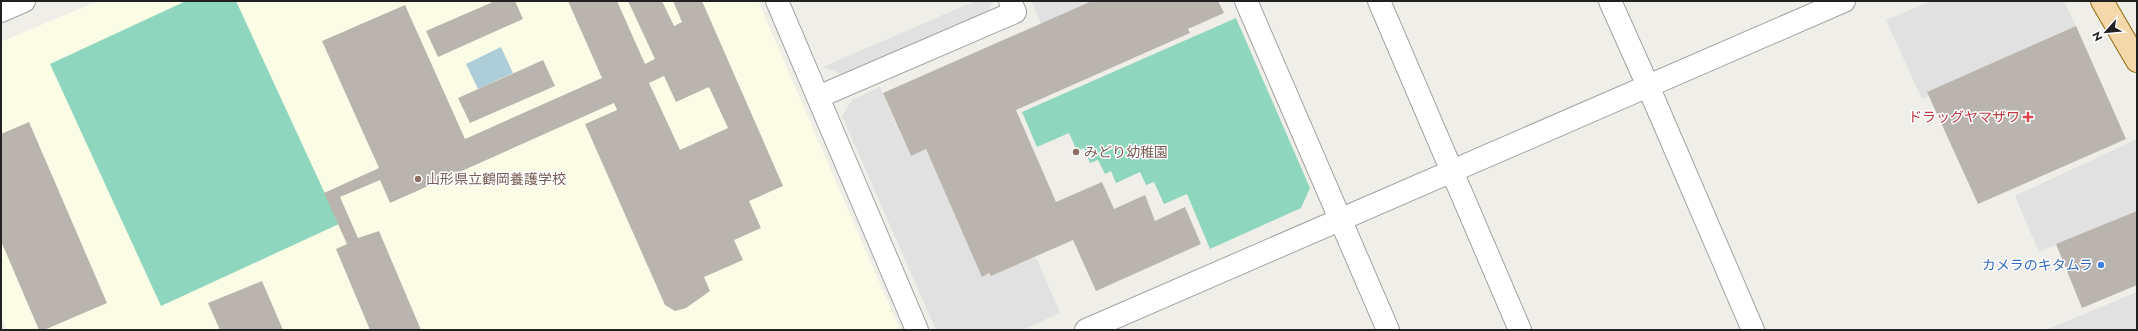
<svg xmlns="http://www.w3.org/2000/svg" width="2138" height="331" font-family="Jost,'Noto Sans JP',sans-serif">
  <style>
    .education { fill: #fbfce5 }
    .pitch { fill: #8ed7be }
    .parking { fill: #e1e1e1 }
    .water { fill: #adcdd9 }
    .building { fill: #bab4ae; fill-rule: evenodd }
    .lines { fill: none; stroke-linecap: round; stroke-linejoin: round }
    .minor-casing { stroke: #a2a2a2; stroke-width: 24 }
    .major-casing { stroke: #8f6a0e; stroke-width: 24 }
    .minor { stroke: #fff; stroke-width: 22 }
    .major { stroke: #f4d7aa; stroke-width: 22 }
    .health-dot { fill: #e0444e; stroke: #fff; stroke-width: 1.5 }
    .education-dot { fill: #8d6e63; stroke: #fff; stroke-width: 1.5 }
    .shop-dot { fill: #3f7fe0; stroke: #fff; stroke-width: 1.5 }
    .labels { text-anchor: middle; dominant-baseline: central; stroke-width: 3; stroke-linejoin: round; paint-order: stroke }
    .health-label { font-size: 14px; fill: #be3a42; stroke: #fff; text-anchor: end }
    .education-label { font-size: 14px; fill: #785e54; stroke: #fff; text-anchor: start }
    .shop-label { font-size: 14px; fill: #366cbe; stroke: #fff; text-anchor: end }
  </style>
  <rect width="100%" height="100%" fill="#f0eee8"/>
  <polygon class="education" points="98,1 758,1 900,330 7,330 1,315 1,42"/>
  <g class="pitch">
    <polygon points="186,1 236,1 339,224 161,306 50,64"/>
    <polygon points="1236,18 1310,188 1301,208 1210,249 1187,194 1164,204 1154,182 1146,185 1140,172 1116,183 1111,171 1105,174 1098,160 1090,163 1084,148 1077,151 1069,133 1037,147 1022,112"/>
  </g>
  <g class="parking">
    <polygon points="975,1 993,1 987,12 842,74 823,67"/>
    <polygon points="1031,1 1092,1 1041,24"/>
    <polygon points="1931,1 2064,1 2076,26 1928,92 1929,96 1922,99 1886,20"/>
    <polygon points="880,87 910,156 926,149 982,276 989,273 991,276 1036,257 1060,313 1022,330 936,330 842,116 852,100"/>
    <polygon points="2137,139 2137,211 2039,252 2015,196"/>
    <polygon points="2137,292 2137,330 2046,330"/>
  </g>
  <polygon class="water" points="501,47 513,73 478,89 466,64"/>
  <g class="building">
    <polygon points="495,1 515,1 523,19 438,57 426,31"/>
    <path d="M568,1H617L645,64L655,59L628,1H662L674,26L682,22L673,1H702L783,186L749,201L761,228L734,240L743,260L704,277L710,291L686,308L675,311L665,305L585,124L617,110L614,103L390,203L380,180L340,197L358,238L379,231L421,330H370L336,249L347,244L324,193L379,168L322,41L405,5L465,139L602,78ZM664,76L676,102L709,87L728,128L680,150L649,83Z"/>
    <polygon points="1092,1 1218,1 1224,13 1188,29 1190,33 1016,110 1056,202 1102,182 1114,209 1145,195 1155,221 1185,207 1201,244 1096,291 1073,240 991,276 989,273 982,277 926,149 911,156 883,93"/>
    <polygon points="2076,26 2126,139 1978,204 1927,92"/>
    <polygon points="543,60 555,86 470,123 458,98"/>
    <polygon points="29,122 107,303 44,330 39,330 1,241 1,134"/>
    <polygon points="2137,211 2137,285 2082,308 2056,244"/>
    <polygon points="262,281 283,330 220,330 208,303"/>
  </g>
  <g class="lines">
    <g class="minor-casing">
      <g id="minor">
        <polyline points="777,1 917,330"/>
        <polyline points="1246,1 1388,330"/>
        <polyline points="1379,1 1520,330"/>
        <polyline points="1610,1 1648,86 1753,330"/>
        <polyline points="1,11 24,1"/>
        <polyline points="818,97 1015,12 1010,1"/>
        <polyline points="1086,330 1844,1"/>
      </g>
    </g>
    <g class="major-casing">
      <polyline id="major" points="2102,1 2137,61"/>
    </g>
    <use href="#minor" class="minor"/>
    <use href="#major" class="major"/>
  </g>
  <path class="health-dot" d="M2026 111h4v4h4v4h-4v4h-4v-4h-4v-4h4z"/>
  <g class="education-dot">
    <circle cx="1076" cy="152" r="4"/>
    <circle cx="418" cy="179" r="4"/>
  </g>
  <circle class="shop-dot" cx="2101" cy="265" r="4"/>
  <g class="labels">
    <g class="health-label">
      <text x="2020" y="117">ドラッグヤマザワ</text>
    </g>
    <g class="education-label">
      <text x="1084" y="152">みどり幼稚園</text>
      <text x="426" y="179">山形県立鶴岡養護学校</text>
    </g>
    <g class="shop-label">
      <text x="2093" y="265">カメラのキタムラ</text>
    </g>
  </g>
  <rect width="2138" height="331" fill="none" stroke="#212121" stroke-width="4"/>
  <g transform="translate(2106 32) rotate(243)" stroke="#ffffff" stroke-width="3" paint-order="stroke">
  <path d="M0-3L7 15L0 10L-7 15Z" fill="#212121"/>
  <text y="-6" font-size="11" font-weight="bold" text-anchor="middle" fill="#212121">N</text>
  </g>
</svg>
